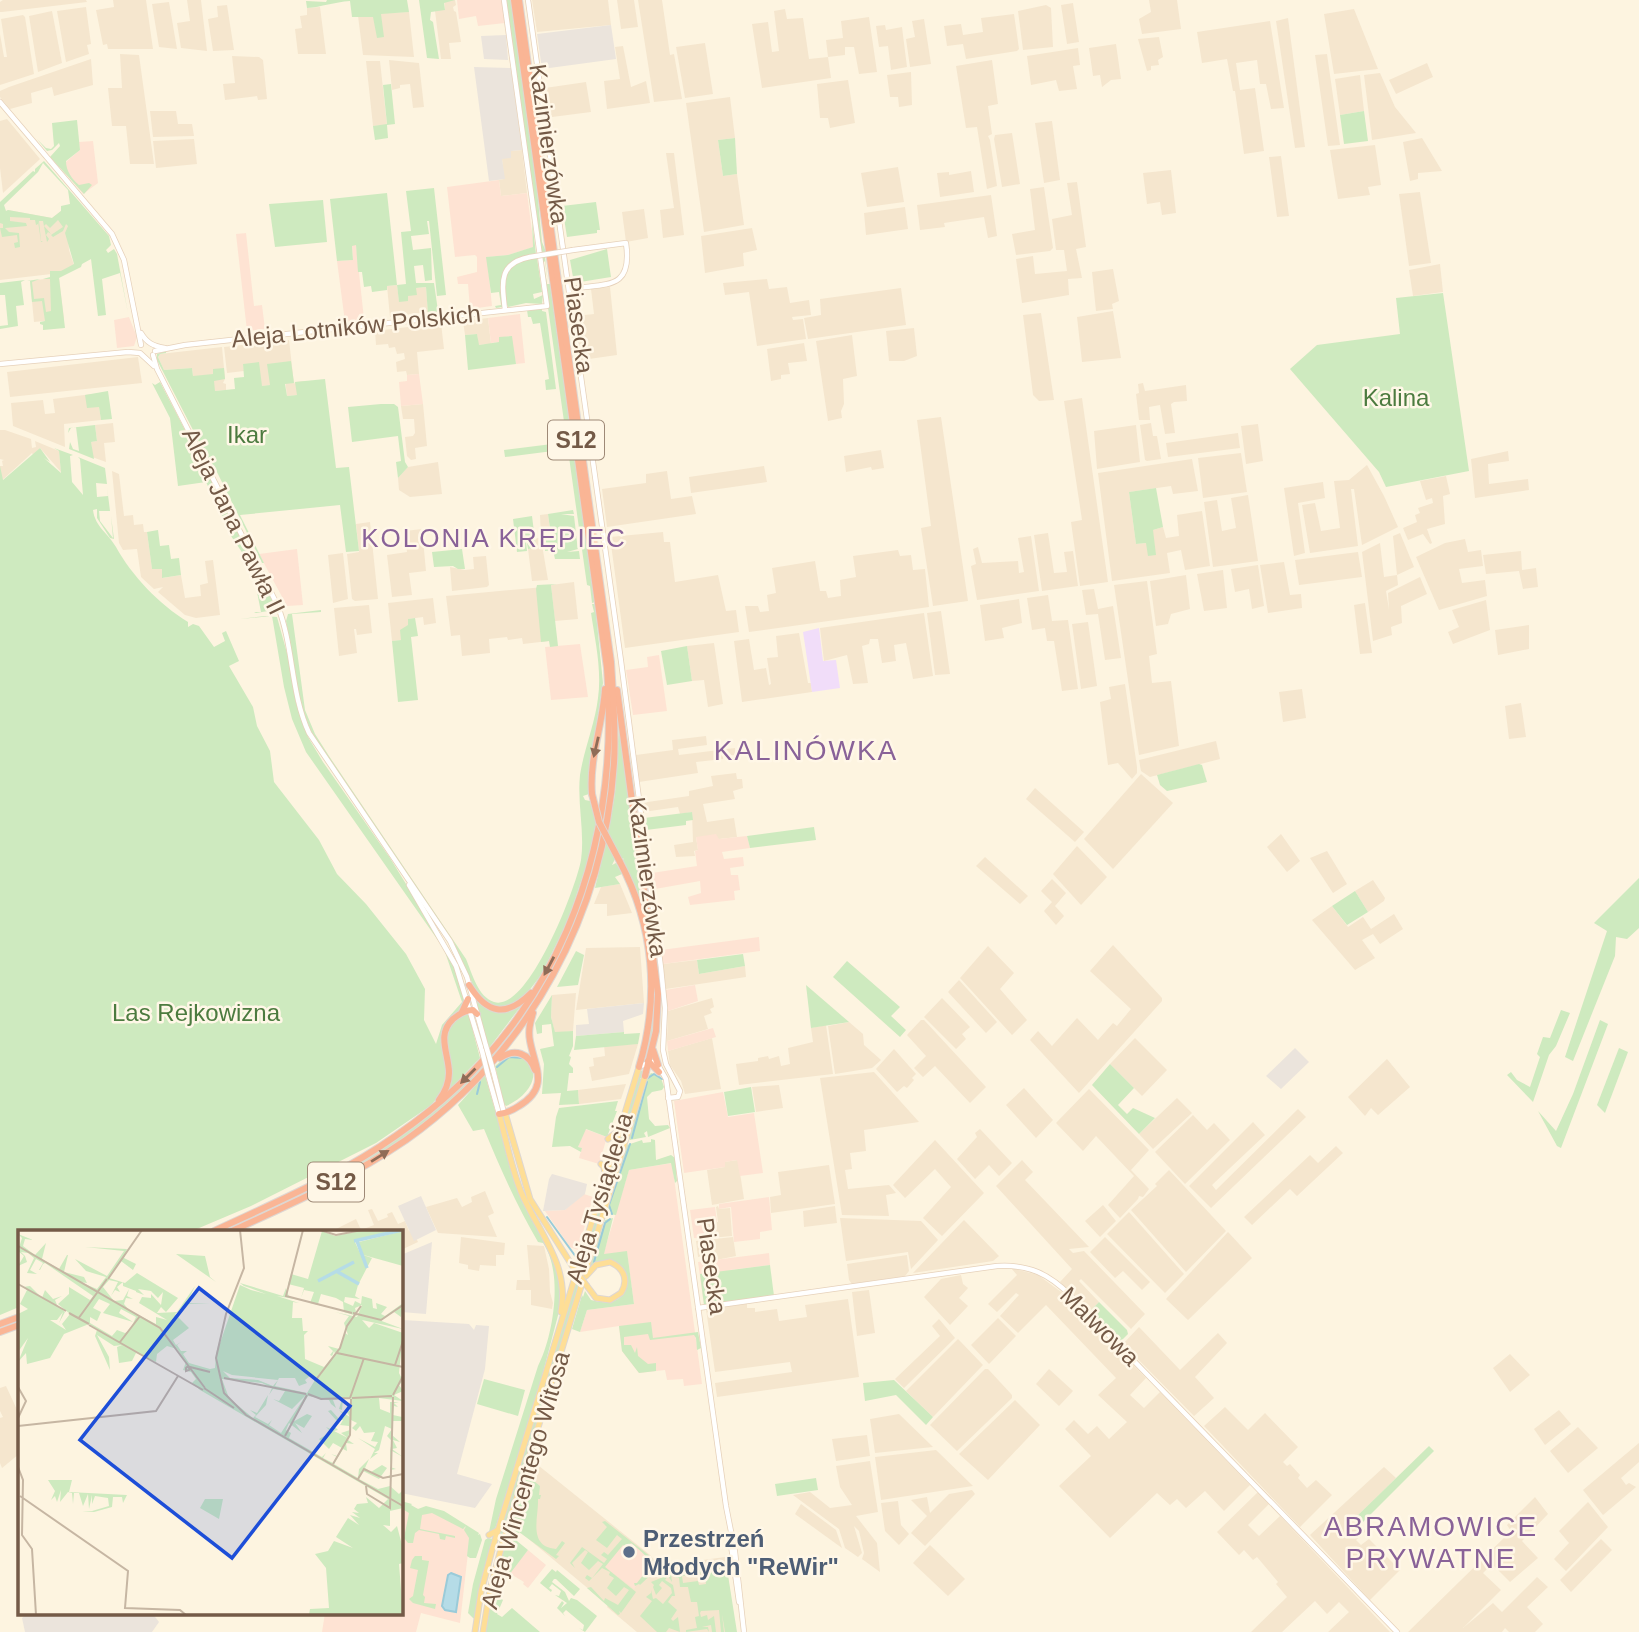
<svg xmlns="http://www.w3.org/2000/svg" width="1639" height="1632" font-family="Arial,sans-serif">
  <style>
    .residential { fill: #f5e6ce }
    .commercial { fill: #fee3d3 }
    .industrial { fill: #ebe4dc }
    .education { fill: #f1ddf9 }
    .green { fill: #ceeabf; fill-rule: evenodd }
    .water { fill: #b5dce7; stroke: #9acbd9; stroke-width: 2 }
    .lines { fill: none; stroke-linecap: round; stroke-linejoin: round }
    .stream { stroke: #9acbd9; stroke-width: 2 }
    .secondary-casing { stroke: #e6d1ba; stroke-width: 6 }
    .primary-casing { stroke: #ded7d3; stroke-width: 7 }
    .highway-casing { stroke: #ded7d3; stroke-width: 8 }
    .secondary { stroke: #fff; stroke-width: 4.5 }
    .primary { stroke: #fede96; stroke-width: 5 }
    .highway { stroke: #fab595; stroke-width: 6 }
    .secondary-bridge-casing { stroke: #e6d1ba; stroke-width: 6; stroke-linecap: butt }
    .primary-bridge-casing { stroke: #ded7d3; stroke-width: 7; stroke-linecap: butt }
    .highway-bridge-casing { stroke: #ded7d3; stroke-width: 8; stroke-linecap: butt }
    .secondary-bridge { stroke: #fff; stroke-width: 4.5 }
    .primary-bridge { stroke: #fede96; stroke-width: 5 }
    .highway-bridge { stroke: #fab595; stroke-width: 6 }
    .oneway { fill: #8f6c57 }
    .service-dot { fill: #5c6f8a; stroke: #fff7e7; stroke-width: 2.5 }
    .labels { text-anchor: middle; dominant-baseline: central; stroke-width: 5; stroke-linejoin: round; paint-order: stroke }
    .shield { fill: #fff7e7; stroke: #9e8977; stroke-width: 2 }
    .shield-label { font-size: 23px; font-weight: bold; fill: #745a47 }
    .street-label { font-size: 24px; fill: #745a47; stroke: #fff7e7 }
    .park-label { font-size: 24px; fill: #4c7b3f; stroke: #fff7e7 }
    .service-label { font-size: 24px; font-weight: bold; fill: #4e5e75; stroke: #fff7e7; text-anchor: start }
    .neighbourhood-label { font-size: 26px; letter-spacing: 2px; fill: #896298; stroke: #fff7e7 }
    .quarter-label { font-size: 28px; letter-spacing: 2px; fill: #896298; stroke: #fff7e7 }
    .inset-river { fill: none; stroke: #b5dce7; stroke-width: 3.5 }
    .inset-road { fill: none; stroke: #c6b6a3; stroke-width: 2 }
    .view { fill: #1d4ed8; fill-opacity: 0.15; stroke: #1d4ed8; stroke-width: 3.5 }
    .inset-edge { fill: none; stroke: #745a47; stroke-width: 3.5 }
  </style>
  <rect width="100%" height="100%" fill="#fdf4e0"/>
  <g class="residential">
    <polygon points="3,0 86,0 87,2 2,12 0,12 0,2"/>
    <polygon points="113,0 146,0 153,49 108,49 107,44 103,45 96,10 114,7"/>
    <polygon points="187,0 201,0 207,51 181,48 177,23 190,21"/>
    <polygon points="444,0 455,0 456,5 453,7 454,11 456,12 461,42 449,43 451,59 441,59 435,11 445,9"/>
    <polygon points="532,0 608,0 611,25 537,32"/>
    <polygon points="617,0 634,0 638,27 621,29"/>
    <polygon points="638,0 662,0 670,55 674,54 682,99 654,102"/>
    <polygon points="1149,0 1177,0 1181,29 1142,34 1139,19 1151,12"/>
    <polygon points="169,2 177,49 159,47 152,4"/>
    <polygon points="1073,3 1079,42 1067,44 1061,5"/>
    <polygon points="227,5 234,50 213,51 208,19 218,17 217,6"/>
    <polygon points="1046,5 1051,8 1053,47 1023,50 1018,11"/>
    <polygon points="86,7 91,44 87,45 89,54 66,62 57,11"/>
    <polygon points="320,7 326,54 298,54 295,29 302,28 300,16 307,15 307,8"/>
    <polygon points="785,9 787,19 803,18 809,59 828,57 826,40 843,38 841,21 869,17 877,72 859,74 854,47 845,47 845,55 828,57 831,78 762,88 752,24 768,22 772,52 779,51 774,11"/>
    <polygon points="1354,9 1378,69 1334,74 1324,14"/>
    <polygon points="52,11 62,63 38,72 29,16"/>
    <polygon points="409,12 414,57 363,55 358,16 381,17 381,13"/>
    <polygon points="1014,14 1019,49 1017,51 966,59 963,44 947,46 944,26 961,24 963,35 983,32 981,18"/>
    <polygon points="23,15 25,17 34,74 0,85 0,34 4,57 7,57 1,19"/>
    <polygon points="1288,18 1305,147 1295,148 1276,21"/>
    <polygon points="924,19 931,64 910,67 906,39 915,37 912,21"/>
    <polygon points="1270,21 1284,108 1271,109 1266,84 1260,84 1257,60 1236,63 1240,90 1255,88 1264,151 1244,154 1235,91 1233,91 1227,59 1202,63 1197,32"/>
    <polygon points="885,25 886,30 902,27 907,67 891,70 888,46 879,47 876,26"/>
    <polygon points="1159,37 1163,57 1158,60 1159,65 1151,66 1151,70 1147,71 1138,39"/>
    <polygon points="705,43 713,94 685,98 676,47"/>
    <polygon points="1116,44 1121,79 1111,80 1102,87 1100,75 1093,76 1089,48"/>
    <polygon points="623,46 631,87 646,81 650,103 607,109 604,81 620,79 615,47"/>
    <polygon points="1078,48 1080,65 1073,66 1077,89 1059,91 1056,80 1031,85 1027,56"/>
    <polygon points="120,54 139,55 154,164 130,164 126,126 112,126 108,88 122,88"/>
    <polygon points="1327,54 1340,145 1328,146 1315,55"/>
    <polygon points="232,56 259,57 263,60 267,99 258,100 257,96 225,100 223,84 235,83"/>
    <polygon points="91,59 93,85 54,96 52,87 31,93 32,103 10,109 0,97 0,91 9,87"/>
    <polygon points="389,60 419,63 424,107 413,108 410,84 400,85 400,88 392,90"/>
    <polygon points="992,60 998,104 988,106 992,134 988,136 990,140 997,186 987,189 977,127 966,128 956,66"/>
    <polygon points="366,61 380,61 387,125 373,126"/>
    <polygon points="1427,63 1433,77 1396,94 1389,80"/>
    <polygon points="911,72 912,105 899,107 898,97 890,97 887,75"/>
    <polygon points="1380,73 1395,107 1416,133 1372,140 1364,75"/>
    <polygon points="1360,75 1364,111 1340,115 1335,79"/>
    <polygon points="848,80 855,123 830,128 828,118 820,118 817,84"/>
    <polygon points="586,82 591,112 552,117 548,115 545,88"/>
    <polygon points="730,97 735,138 718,140 723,176 737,174 744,225 704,232 686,103"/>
    <polygon points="150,111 176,111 178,124 192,124 194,136 153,137"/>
    <polygon points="7,119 40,159 3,193 0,168 0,121"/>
    <polygon points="1052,121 1060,180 1044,183 1035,123"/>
    <polygon points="1012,133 1020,184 1002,187 994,139 995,135"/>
    <polygon points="1422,138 1442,171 1418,173 1418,179 1410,181 1403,142"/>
    <polygon points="194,139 197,164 156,168 153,141"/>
    <polygon points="1375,145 1381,185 1368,187 1370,195 1338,199 1330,150"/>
    <polygon points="522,150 527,193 501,196 499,180 504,179 502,159 510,151"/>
    <polygon points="666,153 674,153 684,235 663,238 660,210 674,208"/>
    <polygon points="1281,156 1289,216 1277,217 1269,157"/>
    <polygon points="898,167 904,202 867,207 861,173"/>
    <polygon points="1171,170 1176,213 1162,215 1160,202 1147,204 1143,173"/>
    <polygon points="971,171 974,192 940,197 937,173 949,172 949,175"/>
    <polygon points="1077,182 1086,247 1076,249 1082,278 1068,279 1069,295 1022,303 1016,259 1033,256 1035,274 1067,271 1064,250 1056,250 1052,219 1072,215 1067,183"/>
    <polygon points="1044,187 1053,248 1050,251 1016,255 1012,234 1035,230 1030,189"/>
    <polygon points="1420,192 1431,263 1409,266 1399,194"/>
    <polygon points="991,195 997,236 988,238 984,217 944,223 945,227 920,230 917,205"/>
    <polygon points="905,207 908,229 866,235 864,213"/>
    <polygon points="644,209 648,238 626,242 622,212"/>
    <polygon points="8,210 52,218 61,211 71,210 68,236 69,250 75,268 60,273 0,280 0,217"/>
    <polygon points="752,228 757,250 743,253 744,266 705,273 701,236"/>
    <polygon points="1440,264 1443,292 1413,296 1409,270"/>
    <polygon points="1113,269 1119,301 1112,304 1113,309 1096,311 1092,272"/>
    <polygon points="59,277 64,319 34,322 30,281"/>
    <polygon points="767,279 769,289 787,287 790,303 809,300 811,315 792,317 793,320 803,319 806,339 757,346 749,292 725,295 723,283"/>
    <polygon points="397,285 399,301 416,288 426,287 428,312 390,317 387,286"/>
    <polygon points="610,287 617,355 582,360 576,316 594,314 591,289"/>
    <polygon points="901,288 906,325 808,339 804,318 821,315 820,299"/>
    <polygon points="1113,311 1121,358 1082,362 1077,317"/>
    <polygon points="1041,313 1054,400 1039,401 1033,395 1023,315"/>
    <polygon points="488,318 491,344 478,345 477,334 465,335 463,321"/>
    <polygon points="441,323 444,349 417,352 419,374 407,375 406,371 397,372 396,362 405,359 404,353 397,354 395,347 389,348 388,344 376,345 375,331"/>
    <polygon points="914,328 917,356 904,361 889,361 886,331"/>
    <polygon points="852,335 857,376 843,379 844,404 841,411 842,418 828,421 816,341"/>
    <polygon points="289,340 294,384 295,382 305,381 307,394 287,396 283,362 274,385 262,386 243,364 244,371 227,373 224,347"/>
    <polygon points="804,343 807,361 788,363 790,374 781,375 781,379 771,381 767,349"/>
    <polygon points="222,347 225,379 223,383 226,384 226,390 215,391 193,376 192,368 164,370 158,357 160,354"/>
    <polygon points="138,357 142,383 10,397 7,372"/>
    <polygon points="1143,383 1145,391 1186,385 1187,401 1174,402 1171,404 1175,433 1165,434 1160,405 1149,407 1150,420 1139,420 1136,394 1139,393 1138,384"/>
    <polygon points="92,394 99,407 101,420 64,424 65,447 13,426 11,403 43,400 45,414 55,413 53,399"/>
    <polygon points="1082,398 1108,582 1080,586 1071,522 1082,520 1064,401"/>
    <polygon points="423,404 427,446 415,448 416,459 411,460 407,456 405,437 413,436 415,433 414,419 403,419 401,406"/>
    <polygon points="941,417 968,601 933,606 921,528 931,526 917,420"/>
    <polygon points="113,423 115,442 104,443 106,462 92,457 91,442 97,441 95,425"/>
    <polygon points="1151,423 1153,436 1157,436 1161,459 1147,461 1145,460 1140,425"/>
    <polygon points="1258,424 1263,461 1246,464 1241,426"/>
    <polygon points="1136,425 1140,462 1097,469 1094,431"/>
    <polygon points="0,430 5,430 31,439 32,448 36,447 35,441 59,451 61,472 40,448 33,455 32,453 0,482 0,466 3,466 2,461 4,460 0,459"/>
    <polygon points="1238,433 1240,448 1168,457 1166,443"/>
    <polygon points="881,450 884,468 872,470 871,467 846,472 844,456"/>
    <polygon points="1508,451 1509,461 1488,464 1489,484 1528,479 1529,490 1475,498 1471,459"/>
    <polygon points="1241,453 1247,492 1203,498 1198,458"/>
    <polygon points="1192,459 1198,491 1173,494 1171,486 1129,492 1136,544 1146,543 1153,530 1163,527 1166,538 1179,536 1177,515 1202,511 1210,566 1185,570 1181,550 1167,553 1170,573 1112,581 1098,473"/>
    <polygon points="438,462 442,494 410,497 399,490 398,478 408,467"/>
    <polygon points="1367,465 1384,496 1398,527 1362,545 1354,489 1351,489 1358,546 1310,553 1302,505 1315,503 1321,531 1340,528 1334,481 1349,480"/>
    <polygon points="764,466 767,482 691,493 689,477"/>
    <polygon points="112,471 119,474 124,516 133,515 134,525 143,524 144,532 147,532 152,569 162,569 163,578 181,575 185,598 201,596 200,585 208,583 205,561 213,560 220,615 196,618 185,615 158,592 163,587 154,589 141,577 137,549 123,550 119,543"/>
    <polygon points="667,471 671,499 692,496 696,514 607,527 602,489 646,483 646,474"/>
    <polygon points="1446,476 1450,494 1443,496 1445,524 1427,529 1432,543 1430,544 1423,534 1408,540 1403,528 1417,522 1415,515 1420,513 1418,508 1433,503 1432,498 1426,500 1420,481"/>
    <polygon points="1323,482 1325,498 1298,503 1305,553 1294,556 1284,488"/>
    <polygon points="1248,495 1258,561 1213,567 1204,502 1217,500 1222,531 1236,528 1231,498"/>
    <polygon points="548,514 551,537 541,539 548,580 532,581 528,549 536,548 535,539 541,537 540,515"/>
    <polygon points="370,522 378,599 355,601 352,599 347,554 359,552 356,524"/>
    <polygon points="422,529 426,571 409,573 412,595 392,597 387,555 407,552 405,531"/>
    <polygon points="663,532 664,542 670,542 675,582 718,575 726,611 736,610 739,632 625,648 610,537"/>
    <polygon points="1048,533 1054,573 1067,572 1064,552 1073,551 1078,586 1042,591 1034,535"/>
    <polygon points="1400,533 1414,567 1397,575 1398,585 1386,591 1389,610 1388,593 1420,577 1427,594 1401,606 1402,623 1391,627 1392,635 1373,641 1362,552 1380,543 1384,577 1397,575 1393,536"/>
    <polygon points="1031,536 1039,591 977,600 971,566 976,564 973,549 978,547 982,563 1018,561 1019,573 1024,572 1018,538"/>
    <polygon points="1465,539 1468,552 1481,550 1483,566 1459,569 1462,583 1485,580 1487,596 1439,610 1416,557 1445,543"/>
    <polygon points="898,550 900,556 911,555 913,570 925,569 929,607 749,632 745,606 758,606 760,612 769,611 767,595 776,593 772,568 815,561 820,591 826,591 828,598 841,596 840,580 856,577 853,556"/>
    <polygon points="1521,551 1522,570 1536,568 1538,587 1523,589 1519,571 1486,574 1483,555"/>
    <polygon points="1358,552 1362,577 1299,585 1295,560"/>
    <polygon points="343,553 348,599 333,603 328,555"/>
    <polygon points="486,556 489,585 487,587 452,591 450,567 465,570 474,569 473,557"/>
    <polygon points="1284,562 1290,595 1301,594 1302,608 1268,613 1260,565"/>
    <polygon points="1258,565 1264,606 1252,609 1249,589 1235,592 1231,569"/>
    <polygon points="1223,570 1227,608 1204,611 1197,574"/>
    <polygon points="1186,575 1190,609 1171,614 1168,624 1156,626 1150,581"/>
    <polygon points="1147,581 1157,654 1149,656 1152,683 1171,681 1179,746 1139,755 1114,585"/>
    <polygon points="574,582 578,619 555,621 551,585"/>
    <polygon points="544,587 549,641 523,644 522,638 508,640 507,637 489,639 490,653 462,656 460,635 451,636 446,596"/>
    <polygon points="1094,589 1098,609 1113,606 1121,658 1105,660 1098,614 1086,615 1082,590"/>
    <polygon points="1048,595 1052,621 1068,620 1078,689 1062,691 1054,641 1047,641 1045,628 1032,630 1027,598"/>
    <polygon points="433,598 436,623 424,625 423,617 408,619 408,625 401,640 392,641 388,603"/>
    <polygon points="1019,599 1022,623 1002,628 1004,638 985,641 980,605"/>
    <polygon points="1486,600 1490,630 1453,644 1448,632 1459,627 1452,610"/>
    <polygon points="1365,603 1372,653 1360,654 1354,605"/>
    <polygon points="369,605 372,633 357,635 356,629 354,629 357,653 339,656 334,608"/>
    <polygon points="941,611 950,674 935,675 927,613"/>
    <polygon points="924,613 933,676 913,679 906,643 894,645 896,661 882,663 878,639 870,639 869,644 862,646 868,683 853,684 847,655 824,661 820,628"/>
    <polygon points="1088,622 1097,686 1081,689 1072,624"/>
    <polygon points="1529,625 1529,649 1498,655 1495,630"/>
    <polygon points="799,633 808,683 811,683 812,692 742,702 734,641 749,639 754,670 766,668 769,685 771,684 767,658 778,657 776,636"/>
    <polygon points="714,643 723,704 708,707 704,680 692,681 687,646"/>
    <polygon points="1125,684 1137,767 1137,773 1132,779 1118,763 1108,765 1100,702 1111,699 1109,687"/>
    <polygon points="1302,689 1306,718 1283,722 1279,692"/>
    <polygon points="1521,703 1526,737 1509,739 1505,706"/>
    <polygon points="706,736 707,745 678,749 679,755 735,748 735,755 723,756 723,759 696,762 698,773 639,782 636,755 673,750 672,740"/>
    <polygon points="1216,741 1220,759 1150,777 1141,771 1139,760"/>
    <polygon points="736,773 737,779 742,779 743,788 733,791 735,799 703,804 707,822 734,818 737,837 719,839 696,837 698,850 694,851 695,856 676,857 674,845 693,842 692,812 680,814 678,807 643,812 641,803 689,796 689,791 713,786 711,776"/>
    <polygon points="1141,774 1173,803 1113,869 1084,839"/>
    <polygon points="1035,788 1084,832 1075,842 1026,799"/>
    <polygon points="1281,834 1300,861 1287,872 1267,847"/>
    <polygon points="1077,846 1107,877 1081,905 1053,874"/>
    <polygon points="1327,851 1347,884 1333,893 1310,858"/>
    <polygon points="985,857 1028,896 1020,904 976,866"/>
    <polygon points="1052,879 1066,893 1055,906 1064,916 1056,925 1044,911 1052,902 1041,891"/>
    <polygon points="1373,880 1385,898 1384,901 1368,912 1355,891"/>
    <polygon points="620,884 632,913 607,916 607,904 594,904 601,887"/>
    <polygon points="1332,906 1348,927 1363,917 1371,929 1394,914 1403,929 1380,944 1373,934 1362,940 1375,958 1355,970 1312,920"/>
    <polygon points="1113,945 1162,998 1162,1001 1079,1093 1030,1040 1038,1031 1052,1046 1077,1018 1098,1040 1113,1023 1117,1026 1131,1009 1090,971"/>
    <polygon points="988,946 1014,973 1000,989 1027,1020 1012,1035 960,978"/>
    <polygon points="640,947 644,1003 576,1010 586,948"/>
    <polygon points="697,960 699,974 745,966 746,977 666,989 663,964"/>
    <polygon points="959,980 997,1022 986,1033 948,992"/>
    <polygon points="576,993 573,1031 555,1033 551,1017 552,995"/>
    <polygon points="712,998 714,1007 710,1009 712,1013 704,1016 708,1029 667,1041 668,1011"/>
    <polygon points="942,998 970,1027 962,1034 966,1039 956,1049 924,1017"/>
    <polygon points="921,1020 924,1020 986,1087 970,1103 935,1066 923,1077 914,1068 926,1056 907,1035"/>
    <polygon points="849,1022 863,1034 864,1045 881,1060 872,1068 835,1074 828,1026"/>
    <polygon points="826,1025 833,1074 739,1085 736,1064 758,1061 758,1058 768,1056 769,1059 779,1056 781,1066 790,1064 788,1048 813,1042 811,1028"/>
    <polygon points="712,1038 721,1089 685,1094 681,1081 670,1065 668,1051"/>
    <polygon points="1135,1038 1167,1070 1142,1096 1110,1064"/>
    <polygon points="638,1044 629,1074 592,1081 589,1067 594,1066 593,1058 605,1056 604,1045"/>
    <polygon points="894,1049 916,1074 912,1078 914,1080 907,1088 904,1086 897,1092 876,1069"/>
    <polygon points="1387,1059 1410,1087 1378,1115 1371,1108 1365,1116 1348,1097"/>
    <polygon points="874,1072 919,1122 864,1130 866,1151 850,1153 852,1169 845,1170 848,1189 889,1185 896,1193 886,1195 889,1216 842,1215 820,1078"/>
    <polygon points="626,1084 621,1099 579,1104 578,1090"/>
    <polygon points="779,1085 783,1108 756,1112 752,1087"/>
    <polygon points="1024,1088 1053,1120 1036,1138 1006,1105"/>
    <polygon points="1089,1089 1149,1150 1131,1170 1149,1189 1143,1197 1139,1196 1138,1199 1120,1218 1108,1205 1134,1176 1096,1136 1083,1151 1056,1123"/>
    <polygon points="1177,1098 1192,1113 1153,1149 1139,1134"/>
    <polygon points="1298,1109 1306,1117 1211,1208 1189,1186 1253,1122 1265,1135 1212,1185 1216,1190"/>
    <polygon points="1193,1115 1207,1130 1214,1123 1230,1140 1185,1184 1155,1152"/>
    <polygon points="980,1129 1012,1163 999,1176 989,1165 975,1179 957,1159 977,1137 975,1133"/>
    <polygon points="935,1140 984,1193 942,1236 923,1218 951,1187 935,1169 905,1198 893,1185"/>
    <polygon points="1336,1146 1343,1153 1297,1196 1290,1189 1252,1225 1244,1217 1310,1155 1318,1163"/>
    <polygon points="738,1160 744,1199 712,1205 707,1170 725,1167 724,1162"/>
    <polygon points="1022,1160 1033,1172 1025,1180 1089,1247 1069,1249 1073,1253 1084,1251 1145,1314 1131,1329 1081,1279 1079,1281 1099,1302 1090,1311 1060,1282 1072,1269 996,1186"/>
    <polygon points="829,1165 835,1204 771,1213 770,1197 781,1195 778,1172"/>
    <polygon points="1169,1170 1226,1231 1186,1272 1131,1210 1157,1186 1155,1184"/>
    <polygon points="485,1191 494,1213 488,1216 497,1237 438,1233 426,1207 457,1198 462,1207 472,1202 471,1197"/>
    <polygon points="1103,1205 1116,1221 1100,1237 1085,1221"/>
    <polygon points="718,1206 719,1209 730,1208 732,1236 710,1238 707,1224 718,1222 716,1207"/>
    <polygon points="835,1206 837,1223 804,1227 803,1211"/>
    <polygon points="372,1209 378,1221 388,1217 387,1214 392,1212 398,1224 405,1221 409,1231 412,1230 418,1242 401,1250 401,1231 332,1231 356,1219 361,1230 374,1225 368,1210"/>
    <polygon points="1129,1212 1184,1274 1165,1293 1107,1234"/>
    <polygon points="840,1218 921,1221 938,1240 911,1269 908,1252 846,1261"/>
    <polygon points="964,1220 999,1256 993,1261 913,1273"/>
    <polygon points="1228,1232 1252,1258 1188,1320 1166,1299"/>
    <polygon points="461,1237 505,1243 504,1255 496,1255 496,1266 480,1265 479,1271 468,1269 468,1265 459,1263"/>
    <polygon points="733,1237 736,1256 716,1260 715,1255 698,1257 696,1241"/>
    <polygon points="1105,1237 1150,1282 1142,1290 1123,1271 1115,1278 1090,1252"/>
    <polygon points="527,1245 544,1246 549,1269 550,1292 553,1303 552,1309 531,1305 531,1290 516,1290 517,1280 530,1280"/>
    <polygon points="907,1255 909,1271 905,1276 852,1284 849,1280 847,1264"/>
    <polygon points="1011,1268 1038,1275 1064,1294 1146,1378 1130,1395 1144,1408 1160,1392 1250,1485 1224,1511 1205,1491 1186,1508 1177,1499 1170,1505 1157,1493 1110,1538 1059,1486 1091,1456 1065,1429 1074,1420 1088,1434 1097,1426 1109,1439 1127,1422 1098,1395 1116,1378 1046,1305 1018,1333 1000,1316 1019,1295 1016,1293 997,1312 988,1304 1017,1275"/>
    <polygon points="961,1275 963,1284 968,1288 959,1298 968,1306 950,1325 924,1297 941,1279"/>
    <polygon points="869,1290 875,1333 857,1336 852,1292"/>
    <polygon points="848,1299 859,1377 717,1397 715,1383 792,1372 790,1362 715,1372 706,1309 747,1304 747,1308 755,1308 755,1312 777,1309 779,1321 807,1317 805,1305"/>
    <polygon points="998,1318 1016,1336 989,1364 971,1345"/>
    <polygon points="939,1319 955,1338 904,1388 895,1379 940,1336 932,1326"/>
    <polygon points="1139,1327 1180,1370 1218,1333 1227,1343 1195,1377 1214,1398 1194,1416 1123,1344"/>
    <polygon points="958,1339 983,1365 933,1417 906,1391"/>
    <polygon points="1510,1354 1530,1375 1510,1392 1493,1368"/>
    <polygon points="985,1369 988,1369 1012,1395 1012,1398 957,1451 930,1425"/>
    <polygon points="1049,1369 1073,1391 1059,1406 1036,1384"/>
    <polygon points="6,1386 19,1414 19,1454 2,1468 0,1463 0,1418 3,1417 0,1411 0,1388"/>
    <polygon points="1015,1400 1040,1425 988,1480 959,1454"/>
    <polygon points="1225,1407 1248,1430 1265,1413 1298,1447 1283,1462 1287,1466 1290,1464 1300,1475 1298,1478 1307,1488 1316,1480 1332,1495 1300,1527 1204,1426"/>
    <polygon points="1559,1410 1571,1424 1545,1445 1534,1429"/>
    <polygon points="899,1414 933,1447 875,1453 870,1419"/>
    <polygon points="1578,1427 1598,1448 1568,1473 1550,1451"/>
    <polygon points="867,1435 870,1456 836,1461 832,1439"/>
    <polygon points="1639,1443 1639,1462 1621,1478 1626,1485 1629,1483 1636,1487 1603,1515 1583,1490"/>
    <polygon points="936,1450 973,1486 881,1500 875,1457"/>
    <polygon points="870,1461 878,1512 856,1516 877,1543 880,1572 862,1559 864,1553 859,1531 854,1526 862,1553 858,1557 845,1548 839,1529 793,1495 810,1492 830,1508 852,1505 840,1487 836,1466"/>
    <polygon points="539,1466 650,1555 659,1566 725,1557 736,1632 637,1632 607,1607 608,1605 519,1531"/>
    <polygon points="1384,1467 1396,1478 1354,1519 1366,1531 1356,1540 1361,1545 1369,1539 1400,1570 1370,1600 1310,1535"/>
    <polygon points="972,1490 975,1494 925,1546 911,1533 927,1516 911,1500 927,1497 930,1513 949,1494"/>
    <polygon points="1258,1492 1269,1504 1248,1525 1259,1536 1280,1516 1390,1632 1328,1632 1349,1612 1339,1602 1327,1614 1315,1601 1282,1632 1251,1632 1287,1597 1276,1584 1278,1582 1257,1557 1253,1560 1244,1550 1239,1555 1217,1532"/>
    <polygon points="1535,1497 1548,1514 1522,1541 1538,1558 1510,1582 1492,1564 1483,1573 1501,1590 1463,1628 1493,1603 1502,1612 1537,1577 1548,1587 1527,1607 1543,1624 1535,1632 1509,1632 1505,1628 1502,1632 1408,1632 1511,1531 1507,1525"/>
    <polygon points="898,1501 901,1525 909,1534 899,1545 885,1531 881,1503"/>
    <polygon points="1588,1502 1608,1527 1566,1571 1554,1559 1569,1543 1559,1531"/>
    <polygon points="801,1504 836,1530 842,1548 795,1514"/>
    <polygon points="1601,1539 1612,1550 1571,1592 1560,1580"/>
    <polygon points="930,1545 965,1579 948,1596 913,1563"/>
  </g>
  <g class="commercial">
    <polygon points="457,0 502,0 505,23 478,26 476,16 459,19"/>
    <polygon points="93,141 98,183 83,194 60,167 80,150 79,142"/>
    <polygon points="499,180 501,196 527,193 534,247 508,255 487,257 492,306 470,309 468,284 458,284 457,277 477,272 477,257 475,255 455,257 447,187"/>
    <polygon points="246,233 254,306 262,305 265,329 247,331 236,234"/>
    <polygon points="352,245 356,245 364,319 345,322 337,261 353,260"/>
    <polygon points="520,314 525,363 516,364 511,336 499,338 500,342 491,343 488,318"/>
    <polygon points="129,317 137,337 134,346 117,348 114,320"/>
    <polygon points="419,374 423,404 401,406 399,382 407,381 407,375"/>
    <polygon points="297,549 303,605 287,606 259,554"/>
    <polygon points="580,644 588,697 551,700 545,647"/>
    <polygon points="659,655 667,711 633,715 626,670 648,667 647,657"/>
    <polygon points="716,834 719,839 747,836 750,848 722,852 724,859 743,857 744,866 730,868 731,875 738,875 740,890 734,891 735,900 690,905 688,897 701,893 700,881 655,889 652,873 697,866 695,851 698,850 696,837"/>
    <polygon points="759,937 760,951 663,964 661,950"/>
    <polygon points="695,985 698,1001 668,1011 665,990"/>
    <polygon points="713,1028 716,1037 668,1051 667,1041"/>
    <polygon points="723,1092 728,1117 754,1113 763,1173 740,1176 737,1160 725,1162 725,1167 684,1173 674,1101"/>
    <polygon points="585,1129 607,1137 599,1164 579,1158 582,1148 578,1147"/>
    <polygon points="672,1163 702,1384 684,1386 683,1379 667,1380 665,1370 639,1373 622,1351 619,1326 580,1332 587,1310 634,1304 627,1252 603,1255 629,1170"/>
    <polygon points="584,1194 593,1197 578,1250 570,1247 545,1211 565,1210"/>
    <polygon points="769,1197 772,1230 760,1232 760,1239 734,1242 731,1207 719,1209 719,1204"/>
    <polygon points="715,1207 717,1222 706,1224 709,1239 694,1238 690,1210"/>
    <polygon points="769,1253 770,1265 730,1270 704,1305 698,1262"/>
    <polygon points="401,1506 438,1512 468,1530 470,1535 460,1623 421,1613 416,1632 322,1632 325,1613 401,1613"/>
    <polygon points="627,1539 655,1562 634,1589 605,1567"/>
    <polygon points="528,1550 546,1565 528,1588 523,1584 524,1582 509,1573"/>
  </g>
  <g class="industrial">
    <polygon points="611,25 616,59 542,69 537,34"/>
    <polygon points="506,35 508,60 484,59 481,36"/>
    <polygon points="474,67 511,68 522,150 511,151 511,158 502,159 505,179 489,181"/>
    <polygon points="644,1003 643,1014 623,1021 624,1032 576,1036 576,1025 589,1024 587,1009"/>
    <polygon points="1295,1048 1309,1062 1281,1089 1266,1076"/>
    <polygon points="552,1174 587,1184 585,1194 565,1210 543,1211 549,1179"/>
    <polygon points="421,1196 436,1230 414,1241 398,1206"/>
    <polygon points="432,1242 426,1314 401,1312 401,1255"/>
    <polygon points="403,1320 469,1324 474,1330 476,1325 489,1326 485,1369 457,1474 492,1484 475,1508 401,1493 401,1322"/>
    <polygon points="29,1613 152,1613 159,1622 152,1632 25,1632 22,1618"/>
  </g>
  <polygon class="education" points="819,628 823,661 836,660 840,688 812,692 803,632"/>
  <g class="green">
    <path d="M327,0H407L409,12L381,14L384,37L377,38L373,17H352L350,1C334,2 322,7 307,8L306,1L326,2Z"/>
    <polygon points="419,0 455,0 444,3 445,10 431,12 430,20 433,22 439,59 427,58"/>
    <polygon points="506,0 511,0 535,168 542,242 546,252 544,257 545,257 548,283 545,261 542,264"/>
    <polygon points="391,84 395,124 387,125 388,138 375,140 373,126 387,124 383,85"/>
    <polygon points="1364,111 1368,141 1344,144 1340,115"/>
    <path d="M77,120L80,150L66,161C66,171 72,179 79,185L89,183L92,185L84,194L50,157L60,146L59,143L52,150L47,151L37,139L46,148L51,149L54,146L52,123Z"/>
    <polygon points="735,138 737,174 723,176 718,140"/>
    <path d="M44,161L109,236L111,245L106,250L108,253L114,249L117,254L128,313L120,273L102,279L106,315L98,316L91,259L82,264L81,267L59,278L65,328L43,330V325L40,324V322L45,321L42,301L32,302L30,281H27L40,279L32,282L34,299L44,298L46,312L51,311L50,279H43L50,277V271H61L74,264L65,233L68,226L66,224L63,231L53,237L51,235L63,227L58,220L50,228L46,224L44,226L51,234L48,232L46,235L49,239L47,242L43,221H39L41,241H43L41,242L38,221V224L36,225L35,220H30V218L10,217V221L26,223L27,226L5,228L9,232L19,233L20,247L15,248L14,243L18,242L17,235L2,237L0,228H3V224L0,223V202L33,171L35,172V169ZM43,163L68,190L70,204L61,206V211L52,218L8,210L6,211L4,205L38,172Z"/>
    <polygon points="434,188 446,295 437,296 429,221 427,221 429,234 411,236 413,250 431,248 432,280 425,281 423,265 414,266 416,283 434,283 438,311 437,313 428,314 426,287 416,288 417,295 408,296 408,301 399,302 397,285 387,286 387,290 372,292 371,286 364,287 362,272 358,272 356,245 352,246 353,260 337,261 330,199 387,193 397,285 406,284 401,232 411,231 406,191"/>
    <polygon points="323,200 327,242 275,247 269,204"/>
    <polygon points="596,202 600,230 597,230 597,233 567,237 562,206"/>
    <path d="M532,220L536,254C502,260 498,270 503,304L502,307L496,308L495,306L501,305L499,292L491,293L486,257L508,255L533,247Z"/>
    <polygon points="607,249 611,277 574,283 570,260"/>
    <path d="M537,258L542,292L533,294L534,299L543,295L542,304L526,303L508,307C496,280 508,261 537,258Z"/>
    <polygon points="542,265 544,265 547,284 550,284 595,602 592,603 590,586 587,585"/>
    <polygon points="25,280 21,282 24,305 16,306 18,326 0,329 0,326 8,325 5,295 0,295 0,283"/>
    <polygon points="1443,293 1469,471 1386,487 1379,472 1290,369 1317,345 1400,334 1396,298"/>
    <polygon points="542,307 542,311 546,312 556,389 546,390 545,380 549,379 540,323 533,324 531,317 528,317 527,310"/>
    <polygon points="477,334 479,345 499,342 499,337 512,336 516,364 468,370 465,335"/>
    <polygon points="166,351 166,353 160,354 158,357 164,370 192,368 193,376 213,374 213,369 224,368 225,379 214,381 215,391 235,389 234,378 244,377 243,364 259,362 262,386 270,385 267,364 291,361 294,383 285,384 287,396 297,395 295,382 325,379 336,468 349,467 359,551 346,552 340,505 240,515 264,563 262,563 214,466 212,467 157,360 157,354"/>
    <polygon points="160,382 275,603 274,610 256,613 254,612 261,612 252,567 231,536 206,482 178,486 170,418 152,383 155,385"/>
    <polygon points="108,391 112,419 101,420 99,407 87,408 85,395"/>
    <polygon points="381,404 394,404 398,407 405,462 408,467 398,478 396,462 401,461 398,436 352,442 348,407"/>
    <polygon points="95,425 97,441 91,442 94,459 69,449 70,442 73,449 79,451 76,427 71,428 68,433 69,428"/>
    <polygon points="563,439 564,445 553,448 564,447 565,457 554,458 553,451 505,457 504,450 552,444 552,440"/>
    <path d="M40,448L50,462L44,458L61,473L59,451L54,448L73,455L70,456L72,482L83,495L80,459L78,457L105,468L107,484L96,483L97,497L108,496L107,487L110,511H99L100,521L113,538L111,516L114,539L110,538L97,518V509L93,510C95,527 109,534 116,547C132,576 159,604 188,622V627L193,624L199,626L214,647L225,641L222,633L226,631L239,661L229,666L253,707L257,726L270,751L274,782L319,840L337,874L366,904L406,954L425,989L424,1020L436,1044L442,1025L462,1002L444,949L306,752L292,719L284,687L272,616L240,619L265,616L277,617L290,664L296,703L308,737L323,762L390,858L446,949L458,975L464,1002L463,1009L446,1025V1082L440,1095L430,1106L376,1143L251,1206L192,1231H19V1307L0,1315V466L3,480Z"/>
    <polygon points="1156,488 1163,527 1153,530 1156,555 1148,556 1146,543 1136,544 1129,492"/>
    <polygon points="573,510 574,514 561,514 574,516 576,533 565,536 576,535 578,549 567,552 579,551 580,559 555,559 553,550 545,551 546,538 551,536 548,514"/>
    <polygon points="532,516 536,548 528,549 525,532 527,551 517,552 513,519"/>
    <polygon points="158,530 160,546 169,545 171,559 179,558 181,575 162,578 162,569 152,569 147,532"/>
    <polygon points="462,549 465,569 458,569 453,566 434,567 432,552"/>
    <polygon points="557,584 551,585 558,646 550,647 549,641 541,642 536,589 537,585"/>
    <path d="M592,604H595L603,683L589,771V794L583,796L585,800L590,801L596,822L590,855L567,923L541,975L525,996L508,1006L499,1007L484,1002L474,987L453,941L314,739L301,706L286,621L288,614L321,610V612L292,614L305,710L315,734L329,756L466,959C472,973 478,997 494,1002C528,1013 576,888 581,860C585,832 577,804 580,775C584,749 595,724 598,698C602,670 595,640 591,613L594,612Z"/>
    <polygon points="415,618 418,636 411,637 418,700 398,702 392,641 401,640 400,630 408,625 408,619"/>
    <polygon points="687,646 692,681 667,685 661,651"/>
    <path d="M611,688C611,713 614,739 612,763C608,813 599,867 581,914C543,1010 475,1093 389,1149C338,1182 282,1206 228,1231H217L285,1200L405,1132L437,1107L518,1019L576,914L596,854L607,796L611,761Z"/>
    <polygon points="619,724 655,987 656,1016 649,1056 646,1055 654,1009 646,929 621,861 624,859 620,857 608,835 615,793"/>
    <polygon points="1199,764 1202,765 1207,782 1167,791 1160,785 1157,775"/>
    <polygon points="692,812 693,820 686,821 686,825 646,830 644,818"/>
    <polygon points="814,827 816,840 750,848 747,836"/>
    <polygon points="606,842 615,859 612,865 616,863 622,874 615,877 620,884 595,888"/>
    <polygon points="1639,878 1639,928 1627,939 1616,937 1615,956 1573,1061 1565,1057 1607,931 1594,923"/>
    <polygon points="1355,891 1368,912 1347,925 1332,906"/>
    <polygon points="576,951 584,955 578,985 557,987"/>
    <polygon points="743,954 745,966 699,974 697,960"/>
    <polygon points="847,961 900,1007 891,1016 906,1030 900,1037 833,977"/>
    <polygon points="806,985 849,1022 811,1028"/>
    <polygon points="552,995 551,1017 555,1032 573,1031 573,1046 569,1056 571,1057 569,1064 573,1068 573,1073 569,1073 567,1091 578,1090 579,1104 559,1105 561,1093 542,1094 544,1064 540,1049 554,1046 551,1024 542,1025 542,1033 537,1034 535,1023"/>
    <path d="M475,998C489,1016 505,1007 524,1002L489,1048Z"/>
    <polygon points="1561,1010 1570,1013 1556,1046 1549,1055 1533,1102 1507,1075 1511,1072 1517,1080 1530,1087 1540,1057 1537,1054 1543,1037 1550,1038"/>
    <path d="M468,1012L480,1058L446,1093C453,1073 437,1044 450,1026C454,1020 462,1016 468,1012Z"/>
    <polygon points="1600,1020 1608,1024 1561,1148 1557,1146 1538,1111 1556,1131 1573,1094"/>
    <polygon points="624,1032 624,1034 640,1033 638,1044 574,1050 576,1036"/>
    <polygon points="1619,1048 1628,1052 1605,1113 1597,1105"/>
    <path d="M516,1055C548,1068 530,1096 506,1106L504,1104L495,1066L503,1059Z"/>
    <polygon points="1110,1064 1134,1088 1118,1105 1127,1114 1133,1108 1155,1118 1139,1134 1092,1085"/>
    <polygon points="640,1071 643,1071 643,1078 640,1078 642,1080 582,1276 578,1271"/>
    <polygon points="651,1073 660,1075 664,1087 662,1090 652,1092 647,1097 649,1119 655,1126 668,1125 670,1128 648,1137 647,1131 644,1133 646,1137 630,1140 628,1138 646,1079"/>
    <path d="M485,1075L510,1163L558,1271L561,1304L531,1418L495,1529L489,1532L496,1499L538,1366C553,1337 564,1273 543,1243L538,1242C517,1206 500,1168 484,1129L473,1131L458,1105Z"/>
    <polygon points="751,1087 755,1112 728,1116 724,1092"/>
    <polygon points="618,1101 615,1111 617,1111 607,1137 586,1129 578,1147 582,1148 581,1152 570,1146 552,1147 556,1117 559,1108"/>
    <polygon points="651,1139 655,1140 656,1160 671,1155 675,1158 677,1181 675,1183 671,1163 629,1170 616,1215 608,1214 607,1209 627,1145 642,1140 643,1143 651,1142"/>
    <path d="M613,1218L604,1254L627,1251L634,1304L587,1310L580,1332L572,1329L582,1295L583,1297L585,1291L591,1300C596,1301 603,1303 608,1302C631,1300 631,1275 617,1263L604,1260L589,1268L605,1220Z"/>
    <polygon points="770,1265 774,1296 704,1305 700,1274"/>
    <polygon points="577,1279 580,1283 501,1545 497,1538"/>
    <polygon points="1099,1302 1127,1330 1128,1334 1120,1342 1090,1311"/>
    <polygon points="651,1322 653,1338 698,1332 701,1348 697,1350 696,1338 694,1335 650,1340 648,1334 624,1337 624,1345 631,1345 635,1353 637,1347 638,1356 648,1364 656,1363 656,1371 639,1373 622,1351 619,1326"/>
    <polygon points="484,1379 525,1390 518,1416 477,1404"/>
    <polygon points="894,1380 933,1417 926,1425 896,1395 865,1401 863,1383"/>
    <polygon points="1429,1446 1434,1451 1360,1525 1354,1519"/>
    <path d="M531,1463L539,1466L534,1481L540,1486L539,1495H541L540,1499H538C539,1516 527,1547 556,1549L562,1541L565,1543L556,1555L559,1556L556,1559L519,1532L517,1541L528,1550L499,1588L497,1596L503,1600L497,1614L502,1617L512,1608L540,1632H485L497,1571Z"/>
    <polygon points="816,1478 818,1490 777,1496 775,1484"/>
    <polygon points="401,1501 412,1504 411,1505 418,1509 426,1506 444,1511 479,1533 478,1535 480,1534 482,1540 476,1558 470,1558 467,1556 469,1538 464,1530 466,1526 463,1529 432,1513 422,1515 420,1529 455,1536 455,1538 446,1536 445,1540 440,1539 439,1534 419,1530 415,1533 413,1543 408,1543 404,1538 409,1513 401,1508"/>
    <path d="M605,1521L651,1557L657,1569L640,1585L639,1584L635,1586L634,1583H637C654,1562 653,1561 631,1543L627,1548L623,1545L605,1567L636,1592L621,1613L619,1611L620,1614L618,1615L587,1588L591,1587L604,1601L605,1598L618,1605L629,1590L624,1587L616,1596L607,1588L614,1578L609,1575L610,1572L602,1568L589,1581L585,1578L587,1575L592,1578L603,1564L598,1561L589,1570L581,1563L588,1552L585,1550L572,1563L575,1568L570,1563L582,1547L604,1563L607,1559L601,1555L604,1552L608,1555L622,1539L617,1535L607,1548L596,1540L607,1527L602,1522Z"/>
    <polygon points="488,1538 493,1539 475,1619 473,1618 468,1613 473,1584 485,1540"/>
    <polygon points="415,1556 422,1556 422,1560 429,1561 423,1595 425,1597 424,1603 436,1604 435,1609 413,1603 409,1599 413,1596 418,1570 410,1568 412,1560"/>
    <polygon points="720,1567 727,1569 737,1632 725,1632 722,1614 724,1632 721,1632 719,1610 701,1611 700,1613 701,1617 707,1615 708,1620 714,1616 716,1632 712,1632 711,1625 702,1627 708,1627 709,1632 707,1629 686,1632 686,1630 697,1628 695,1617 699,1616 697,1602 691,1602 688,1587 680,1587 679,1578 676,1578 675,1574 691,1572 692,1575 682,1576 683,1583 698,1581 699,1585 706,1584 705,1573 694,1574 693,1571"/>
    <polygon points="552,1569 556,1572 557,1570 580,1589 574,1596 556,1579 554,1579 552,1582 565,1592 569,1601 571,1598 577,1600 597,1616 585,1632 579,1628 583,1630 584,1625 566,1610 563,1613 565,1616 557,1608 562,1601 564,1603 561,1608 567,1603 555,1595 559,1596 561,1591 552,1584 549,1588 552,1590 551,1592 540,1583"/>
    <polygon points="671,1574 672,1582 668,1576 665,1580 673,1585 675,1596 672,1596 668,1602 677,1610 671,1619 673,1621 678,1617 680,1632 669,1628 666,1632 657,1632 640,1616 652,1601 646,1597 651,1593 651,1590 653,1599 656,1598 663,1604 672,1593 671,1588 662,1581 659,1585 662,1588 656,1595 653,1587 654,1585 651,1582"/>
  </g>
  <polygon class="water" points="451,1573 461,1577 456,1612 445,1610 442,1606 448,1575"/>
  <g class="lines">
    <g class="stream">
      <polyline points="497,1067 509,1057 523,1058"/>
      <polyline points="648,1078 654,1074 662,1079"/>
      <polyline points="477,1094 480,1082"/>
      <polyline points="632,1138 647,1082"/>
      <polyline points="612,1214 609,1205 630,1144"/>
      <polyline points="547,1217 576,1257"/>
      <polyline points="594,1262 605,1223 610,1219"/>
    </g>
    <g class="secondary-casing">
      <g id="secondary">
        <polyline points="528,0 621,661 661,968 665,1008 663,1050 666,1064 680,1091 678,1097 668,1098"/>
        <polyline points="0,102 112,234 124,260 141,345"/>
        <path d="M570,289C606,283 633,291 626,243L573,250"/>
        <path d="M505,310C502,283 498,263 530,257"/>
        <path d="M141,333C147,343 153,346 165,348"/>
        <polyline points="155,351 185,345 547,306 504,0"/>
        <path d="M153,355L157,369L277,604C294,646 290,692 309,733L450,941L467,977L486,1046"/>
        <polyline points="0,364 128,352 140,353 154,366"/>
        <polyline points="409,885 456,966 482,1051"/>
        <polyline points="640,1066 653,1062 658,1065 666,1079 726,1506 735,1552 744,1632"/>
        <polyline points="493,1070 504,1113"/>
        <polyline points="488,1075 499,1114"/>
        <path d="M698,1308L997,1266C1029,1264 1049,1274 1071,1296L1397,1632"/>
        <polyline points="731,1545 739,1602"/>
      </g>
    </g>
    <g class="primary-casing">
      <g id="primary">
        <polyline points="505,1113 530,1199 573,1267"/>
        <path d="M499,1114C506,1139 511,1167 521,1192C538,1232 570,1265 561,1312"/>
        <polyline points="608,1139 618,1131"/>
        <polyline points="601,1164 604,1167 605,1175"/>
        <path d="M586,1276L596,1265L610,1262C624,1268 629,1280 621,1293L610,1300L596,1298L587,1286"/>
        <polyline points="489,1535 498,1530"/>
        <polyline points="475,1632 481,1592 492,1550 639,1067"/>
        <polyline points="483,1632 490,1590 501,1549 645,1076"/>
      </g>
    </g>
    <g class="highway-casing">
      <g id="highway">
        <polyline points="617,690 658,994 656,1031 645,1076"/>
        <path d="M592,794C589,758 603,724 605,689"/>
        <path d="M620,862C654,926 660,997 639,1067"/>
        <path d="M469,985C487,1014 506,1018 531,993"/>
        <polyline points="462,1012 468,999"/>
        <polyline points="653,1050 658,1065"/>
        <path d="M500,1058C515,1048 529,1053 535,1070"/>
        <polyline points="648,1061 659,1072"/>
        <path d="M439,1100C445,1092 449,1084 449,1073C449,1054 436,1035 453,1019C459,1014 466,1010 473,1010L477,1014"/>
        <path d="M499,1114C507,1113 513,1110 519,1106C550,1087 535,1068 530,1041C528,1031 530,1023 533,1013"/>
        <path d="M214,1231C276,1202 341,1175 397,1135C555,1026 621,856 607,668L514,0"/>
        <path d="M232,1231C291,1204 352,1177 406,1140C530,1052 604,914 614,763C616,729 613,696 611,662L519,0"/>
        <polyline points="0,1324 19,1317"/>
        <polyline points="0,1332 19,1325"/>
      </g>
    </g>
    <use href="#secondary" class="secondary"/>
    <use href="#primary" class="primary"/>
    <use href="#highway" class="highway"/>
    <g class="secondary-bridge-casing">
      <g id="secondary-bridge">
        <polyline points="530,257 573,250"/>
        <polyline points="486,1046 493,1070"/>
        <polyline points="482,1051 488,1075"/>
      </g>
    </g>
    <g class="primary-bridge-casing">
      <polyline id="primary-bridge" points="573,1267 587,1286"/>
    </g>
    <g class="highway-bridge-casing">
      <polyline id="highway-bridge" points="592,794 599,822 620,862"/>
    </g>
    <use href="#secondary-bridge" class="secondary-bridge"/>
    <use href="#primary-bridge" class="primary-bridge"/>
    <use href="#highway-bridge" class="highway-bridge"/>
  </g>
  <defs><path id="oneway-solid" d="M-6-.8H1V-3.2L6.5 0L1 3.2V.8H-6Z" transform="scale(1.75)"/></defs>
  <g class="oneway">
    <use href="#oneway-solid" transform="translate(596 747) rotate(103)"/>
    <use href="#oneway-solid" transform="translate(549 966) rotate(118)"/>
    <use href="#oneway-solid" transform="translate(468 1076) rotate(135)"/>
    <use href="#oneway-solid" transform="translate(380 1156) rotate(-32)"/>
  </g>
  <circle class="service-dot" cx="629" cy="1552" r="7"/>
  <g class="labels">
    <g class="shield">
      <rect x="548" y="420.5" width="56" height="39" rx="5"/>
      <rect x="308" y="1162.5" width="56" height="39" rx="5"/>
    </g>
    <g class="shield-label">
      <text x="576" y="440">S12</text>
      <text x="336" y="1182">S12</text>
    </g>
    <g class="street-label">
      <text transform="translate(549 144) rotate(82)">Kazimierzówka</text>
      <text transform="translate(579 325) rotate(82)">Piasecka</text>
      <text transform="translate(356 326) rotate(-6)">Aleja Lotników Polskich</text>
      <text transform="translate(234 521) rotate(64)">Aleja Jana Pawła II</text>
      <text transform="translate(648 877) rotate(82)">Kazimierzówka</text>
      <text transform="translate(599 1198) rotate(-73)">Aleja Tysiąclecia</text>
      <text transform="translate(712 1266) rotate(82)">Piasecka</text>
      <text transform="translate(1100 1326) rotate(45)">Malwowa</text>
      <text transform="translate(525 1480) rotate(-74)">Aleja Wincentego Witosa</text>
    </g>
    <g class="park-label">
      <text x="1396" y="397">Kalina</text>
      <text x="247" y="434">Ikar</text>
      <text x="196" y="1012">Las Rejkowizna</text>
    </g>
    <g class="service-label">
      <text x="643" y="1538">Przestrzeń<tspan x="643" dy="28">Młodych "ReWir"</tspan></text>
    </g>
    <g class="neighbourhood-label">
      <text x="494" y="538">KOLONIA KRĘPIEC</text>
    </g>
    <g class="quarter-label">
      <text x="806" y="750">KALINÓWKA</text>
      <text x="1431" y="1526">ABRAMOWICE<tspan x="1431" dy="32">PRYWATNE</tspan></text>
    </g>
  </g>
  <g transform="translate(18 1230)">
    <rect width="385" height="385" fill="#fdf4e0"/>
    <path d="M345,0H378L336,10L342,23L341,12L385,1V36L342,24L354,28L340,55L337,66L342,69L327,67L326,72L335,76L337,71L343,74L344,66L354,69L355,78L359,79L358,73L369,77L363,84L367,86L385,73L383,87L376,82L384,75L367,88L361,90L385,99L344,90L351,98L356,93L385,103L381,143L385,151L381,155L385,161L376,165L385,171L361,168L362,179L372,183V188V172H381L376,173L380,177L376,176L375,185L384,187L385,191H375L374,205L382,212L375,210L379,218L374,219L385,227L374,221L372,237L378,239L372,240L374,248H368L372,245V221L374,211L369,206L374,199L367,196L361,220L356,223H360L352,229L357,219L340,208L357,217L360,212L353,211L357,202L346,203L342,196L338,201L334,198L339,193L333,190L330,210L336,214L328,213L329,221L325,219L316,234L340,248L341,239L351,229L347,238L353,242L364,235L369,238L361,249L345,241L341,249L360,259L372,256L381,264L385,260V278L372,281V296L365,295L373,302L379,296L384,315L385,333L381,334L385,385H291L292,379L311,378L308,338L297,324L310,321L316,311L335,318L318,307L330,288L341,295L332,285L342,288L334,282L341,283L336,279L339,274L350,273L348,267L361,278L370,269L182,160L174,153L178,149L173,142L165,140L168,132L159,119L149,116L139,124L138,132L118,123L114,131L101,133L99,117L104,115L96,116L79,105L91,127L92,140L77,106L79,100L87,104L71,94L46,104L32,128L9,134L8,123L0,132L10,108L0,122V84L10,79L2,74L0,78L9,60L5,57L12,56L24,68L27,60L35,69L44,66L37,70L39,75L47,82L41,93L45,82L39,90H32L48,100L44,94L52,84L40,74L51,64V57L72,70L75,66L27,33L25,34L22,40H21L25,33L18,29L12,40L19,44L9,43L16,28L10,23L3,22L7,26L9,32L0,36L6,26L0,21L4,8L0,4L15,10L7,9L5,16L17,25L28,13L24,29L41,39L49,25H50L46,42L66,47L69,53L62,52L79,59L88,47L68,41L57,29L89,46L106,21L67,17L109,19L106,28L118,34L115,40L103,31L91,48L107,53L119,43L160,68L148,82L143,77L139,83L159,82L177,56L169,73L192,74H171L157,84L171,98L155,110L158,115L163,112L159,115L163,121H169L165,124L171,133L192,139L197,138L198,124L203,104L199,122L222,55L233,60L248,64L232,58L226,56L222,53L265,66L268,58L271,67L288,71L259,66L281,73L275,72L274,88H284L285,101H290L286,105L287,129L306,137L317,124L316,121L315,124L314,126L312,125L315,121L310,116L321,119L327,103L330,105L326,93L331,86L317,82L339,87L344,75L337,78L339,86L326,82L325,72L318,68L303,64L300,74L318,79L292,73L296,62L286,60L283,68L286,58L270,54L273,44L290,49L304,1L317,6ZM91,50L100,52L93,66L97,60L102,62L99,57L105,52V56L118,61V62L126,65L120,59L133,61L140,68L145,62L143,75L133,64V68L124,67L121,73L149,90L138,87V94L111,80L106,74L108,68L115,69L109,66L111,59L105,70L96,71L85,57ZM81,69L92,74L85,83L115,92L101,83L103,79L118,87L112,100L107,103L99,100L94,106L72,93V87L79,91L83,82L75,78ZM205,141L214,145L260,150L255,156L240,150L212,148ZM292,146L297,150L289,163L257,156L261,148H277L281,156L289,153L287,150ZM204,149L244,153L254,158L251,165L255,159L267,161L261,171L255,169L274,179L288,165L263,203L251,195L254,190L250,194L237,187L248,175L250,165L239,183L232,180L238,185L235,188L211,168ZM290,166L311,170L313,174L318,178L315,170L324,169L321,179L324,180L325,169H333V181H328L332,187L321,180L325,184L321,189L313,180L310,181L318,190H325L322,195L331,196L332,200L323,203L330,208L316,201L320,200L316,196L315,200L308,197L313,202L301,209L311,219L315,213L324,218L319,226L313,224L319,227L315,233L305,228L308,223L304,227L271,208L273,203L268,200L271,193L284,203L277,193L286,198L294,186L289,184L273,193ZM158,24L187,26L192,47L198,52ZM54,250L51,262L109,265L105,273L104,267H95L94,277L76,282L64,281H74L91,276L90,268L77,266L74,274V265L71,279L70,264L65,276L61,263H56L55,274L54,263L50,262L42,272L43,260L39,272L37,266L33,270L37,261L30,250ZM187,269H205L201,289L182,278Z" fill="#ceeabf" fill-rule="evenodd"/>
    <path class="inset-river" d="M336,11L384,0M339,11L349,38M318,41L341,54M300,51L336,32"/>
    <path class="inset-road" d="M222,0L226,38L208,84L198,128L206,163L228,185L385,276M285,0L268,66L334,83M302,0L318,5L344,0M0,16L142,98L187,158M90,49L124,0M0,54L48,81M51,83L71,94M335,83L363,90L385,75M60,89L89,49M71,95L185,160M102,112L122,86M319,123L385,137M377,135L385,111M171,136V138L172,139L171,140L168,141V138L169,137H172L192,142M206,148L288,164M297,151L322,118L329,96L343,76M0,157L8,171L0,188M186,158L216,178M290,164L303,169L332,168M375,165L385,146M332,168L346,128M334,168L374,166M0,196L138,181L160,146M267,206L289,165M315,234L332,205L333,169M0,237L5,250L4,305L14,319L18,385M340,249L346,239L365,248L385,244M348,256L349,264L372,278L375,167M2,266L110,341L107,378L162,380L168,385"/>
    <path class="view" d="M181,58L332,176L214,328L62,210Z"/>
    <rect width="385" height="385" class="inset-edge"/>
  </g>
</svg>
